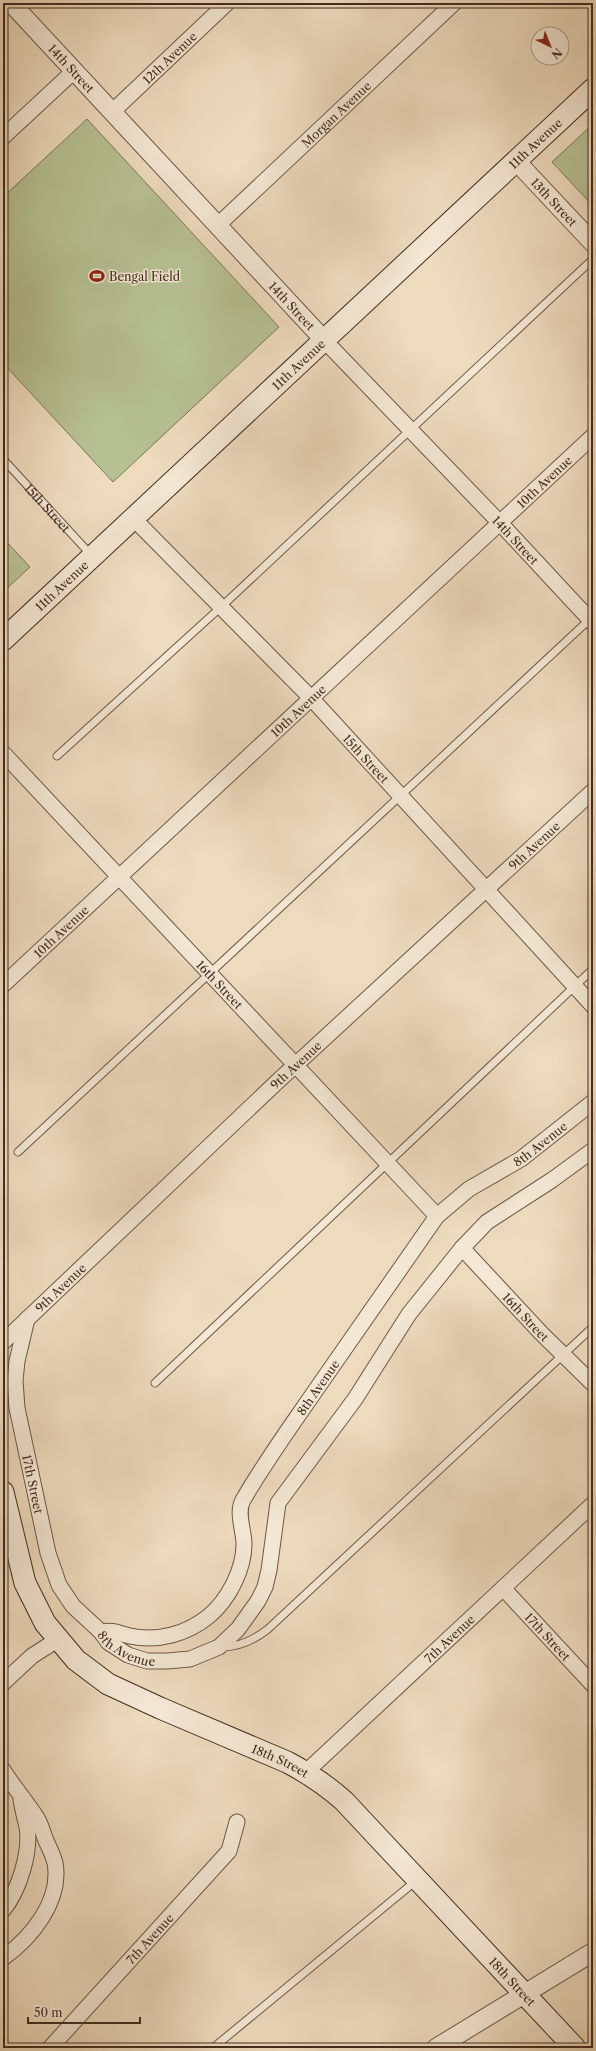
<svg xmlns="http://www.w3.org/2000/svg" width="596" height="2051" font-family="'Libre Caslon Text',serif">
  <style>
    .green { fill: #b6c193; stroke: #7c7658 }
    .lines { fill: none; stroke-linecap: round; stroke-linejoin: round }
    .service-casing { stroke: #6c5846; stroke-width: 9 }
    .minor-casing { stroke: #6c5846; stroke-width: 17 }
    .tertiary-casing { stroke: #6c5846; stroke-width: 20 }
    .secondary-casing { stroke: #412c1e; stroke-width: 23 }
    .service { stroke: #f4e8d5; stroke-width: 7 }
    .minor { stroke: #f4e8d5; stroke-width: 15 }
    .tertiary { stroke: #f4e8d5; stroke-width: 18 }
    .secondary { stroke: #f4e8d5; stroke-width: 21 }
    .labels { text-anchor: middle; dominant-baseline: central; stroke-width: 3; stroke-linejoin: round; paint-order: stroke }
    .street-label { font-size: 12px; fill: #412c1e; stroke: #f4e8d5 }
    .poi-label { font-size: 12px; fill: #412c1e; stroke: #f4e8d5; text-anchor: start }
  </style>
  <rect width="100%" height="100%" fill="#eedbbe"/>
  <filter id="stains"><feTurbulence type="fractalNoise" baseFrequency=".005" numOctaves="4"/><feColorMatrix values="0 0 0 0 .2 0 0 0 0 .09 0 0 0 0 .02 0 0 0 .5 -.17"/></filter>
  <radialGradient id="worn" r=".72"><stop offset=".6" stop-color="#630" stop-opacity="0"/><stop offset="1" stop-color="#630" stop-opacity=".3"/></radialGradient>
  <g class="green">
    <polygon points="87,119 279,327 113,482 3,363 3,197"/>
    <polygon points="593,124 593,206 552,162"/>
    <polygon points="3,538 30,567 3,592"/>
  </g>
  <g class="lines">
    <g class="service-casing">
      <g id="service">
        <path id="s1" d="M3,459L92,556"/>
        <polyline points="57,756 221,607 593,259"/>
        <polyline points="18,1152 590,619"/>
        <polyline points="155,1383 593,969"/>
        <path d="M222,1647C239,1647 254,1640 268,1629L593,1327"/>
        <polyline points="213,2048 417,1880"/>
      </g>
    </g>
    <g class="minor-casing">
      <g id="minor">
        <path id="s2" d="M112,112L227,3"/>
        <polyline points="3,137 74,71"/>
        <path id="s3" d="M218,225L454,3"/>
        <path id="s4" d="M324,340L500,523L593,623"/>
        <path id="s5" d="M133,518L311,698L593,1006"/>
        <path id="s6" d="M3,753L437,1216"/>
        <path id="s7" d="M3,985L593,436"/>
        <path id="s8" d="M462,1248L541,1333L593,1384"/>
        <path id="s9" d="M27,1319L17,1361L15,1381L17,1408L48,1553L59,1585L73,1606L101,1632L108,1642L128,1655L147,1661H167L190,1659L219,1647L238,1629L258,1601L265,1587L269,1570L278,1503L355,1399L409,1314L462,1248L487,1222L552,1180L593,1150"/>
        <path id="s10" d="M3,1342L278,1081L593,791"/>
        <path id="s11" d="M503,1588L593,1685"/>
        <path id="s12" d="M101,1632C115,1630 117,1633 130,1636C158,1642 187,1634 209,1616C228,1600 244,1570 244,1544C244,1531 236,1512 243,1500C266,1460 294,1422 320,1384C359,1328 398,1272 437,1216L469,1189L521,1159L593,1102"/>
        <polyline points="3,1683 32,1656 57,1640"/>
        <path d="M3,1770C13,1786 25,1800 35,1815C40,1821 42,1830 45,1838C48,1846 53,1854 55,1863C62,1901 31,1938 3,1958"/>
        <path id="s13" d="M306,1772L593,1504"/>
        <path d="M3,1910C19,1891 31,1852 27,1827C25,1818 22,1808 21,1799"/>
        <path id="s14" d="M50,2048L229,1851L237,1822"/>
      </g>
    </g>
    <g class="tertiary-casing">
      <g id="tertiary">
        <path id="s15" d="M11,3L324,340"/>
        <path id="s16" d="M516,161L593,243"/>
        <polyline points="436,2048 593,1952"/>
      </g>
    </g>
    <g class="secondary-casing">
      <g id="secondary">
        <path id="s17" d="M3,640L593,89"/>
        <path id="s18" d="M3,1492L25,1583L45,1623L76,1660L108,1684L160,1708L287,1762C308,1773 326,1785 344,1801L575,2048"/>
      </g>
    </g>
    <use href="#service" class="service"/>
    <use href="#minor" class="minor"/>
    <use href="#tertiary" class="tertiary"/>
    <use href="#secondary" class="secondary"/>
  </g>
  <defs>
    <g id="stadium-bare" transform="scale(1.2)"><path d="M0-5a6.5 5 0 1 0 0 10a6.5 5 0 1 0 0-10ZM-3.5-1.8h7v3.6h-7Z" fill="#8f2418" stroke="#f4e8d5" stroke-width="2.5" paint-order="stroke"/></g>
  </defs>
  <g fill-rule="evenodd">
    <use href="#stadium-bare" x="97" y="276"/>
  </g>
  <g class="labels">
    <g class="street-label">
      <text stroke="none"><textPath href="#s2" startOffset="79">12th Avenue</textPath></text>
      <text stroke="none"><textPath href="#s15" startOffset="89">14th Street</textPath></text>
      <text stroke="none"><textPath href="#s3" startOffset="162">Morgan Avenue</textPath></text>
      <text stroke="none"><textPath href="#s17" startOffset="728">11th Avenue</textPath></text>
      <text stroke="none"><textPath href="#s16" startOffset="56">13th Street</textPath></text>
      <text stroke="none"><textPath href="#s15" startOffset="413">14th Street</textPath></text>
      <text stroke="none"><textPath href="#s17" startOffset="404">11th Avenue</textPath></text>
      <text stroke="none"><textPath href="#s7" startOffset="739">10th Avenue</textPath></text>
      <text stroke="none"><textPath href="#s1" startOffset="66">15th Street</textPath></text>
      <text stroke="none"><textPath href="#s4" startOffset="277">14th Street</textPath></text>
      <text stroke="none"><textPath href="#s17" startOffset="80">11th Avenue</textPath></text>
      <text stroke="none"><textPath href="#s7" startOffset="403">10th Avenue</textPath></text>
      <text stroke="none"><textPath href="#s5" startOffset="335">15th Street</textPath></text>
      <text stroke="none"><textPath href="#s10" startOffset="727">9th Avenue</textPath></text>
      <text stroke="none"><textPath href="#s7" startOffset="79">10th Avenue</textPath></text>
      <text stroke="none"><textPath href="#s6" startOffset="317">16th Street</textPath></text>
      <text stroke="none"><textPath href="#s10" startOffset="403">9th Avenue</textPath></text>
      <text stroke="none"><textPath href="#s12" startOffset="711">8th Avenue</textPath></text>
      <text stroke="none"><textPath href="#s10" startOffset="79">9th Avenue</textPath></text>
      <text stroke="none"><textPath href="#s8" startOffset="94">16th Street</textPath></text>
      <text stroke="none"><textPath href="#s12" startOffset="376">8th Avenue</textPath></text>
      <text stroke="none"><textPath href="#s9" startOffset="168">17th Street</textPath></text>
      <text stroke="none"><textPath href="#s11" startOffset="66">17th Street</textPath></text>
      <text stroke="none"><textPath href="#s13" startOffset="196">7th Avenue</textPath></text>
      <text stroke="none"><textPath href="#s9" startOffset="368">8th Avenue</textPath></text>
      <text stroke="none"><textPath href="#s18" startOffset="415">18th Street</textPath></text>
      <text stroke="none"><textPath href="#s14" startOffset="148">7th Avenue</textPath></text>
      <text stroke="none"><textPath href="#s18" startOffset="738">18th Street</textPath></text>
    </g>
    <g class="poi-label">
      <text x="109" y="276">Bengal Field</text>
    </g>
  </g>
  <rect width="596" height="2051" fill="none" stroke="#eedbbe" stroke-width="16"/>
  <rect x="4" y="4" width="588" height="2043" fill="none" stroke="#412c1e" stroke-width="2"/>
  <rect x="8" y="8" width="580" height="2035" fill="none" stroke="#412c1e"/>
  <g transform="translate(550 46) rotate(137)"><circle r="19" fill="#f4e8d5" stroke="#ac9d8c"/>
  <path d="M0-3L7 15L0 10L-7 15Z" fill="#8f2418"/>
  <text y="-6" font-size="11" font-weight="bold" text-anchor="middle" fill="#412c1e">N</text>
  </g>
  <path d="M28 2017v6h112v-6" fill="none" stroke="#412c1e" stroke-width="2"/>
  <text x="34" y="2017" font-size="12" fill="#412c1e" stroke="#f4e8d5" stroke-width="3" paint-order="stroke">50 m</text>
  <rect width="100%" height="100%" filter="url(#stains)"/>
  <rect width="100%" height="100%" fill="url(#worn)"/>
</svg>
